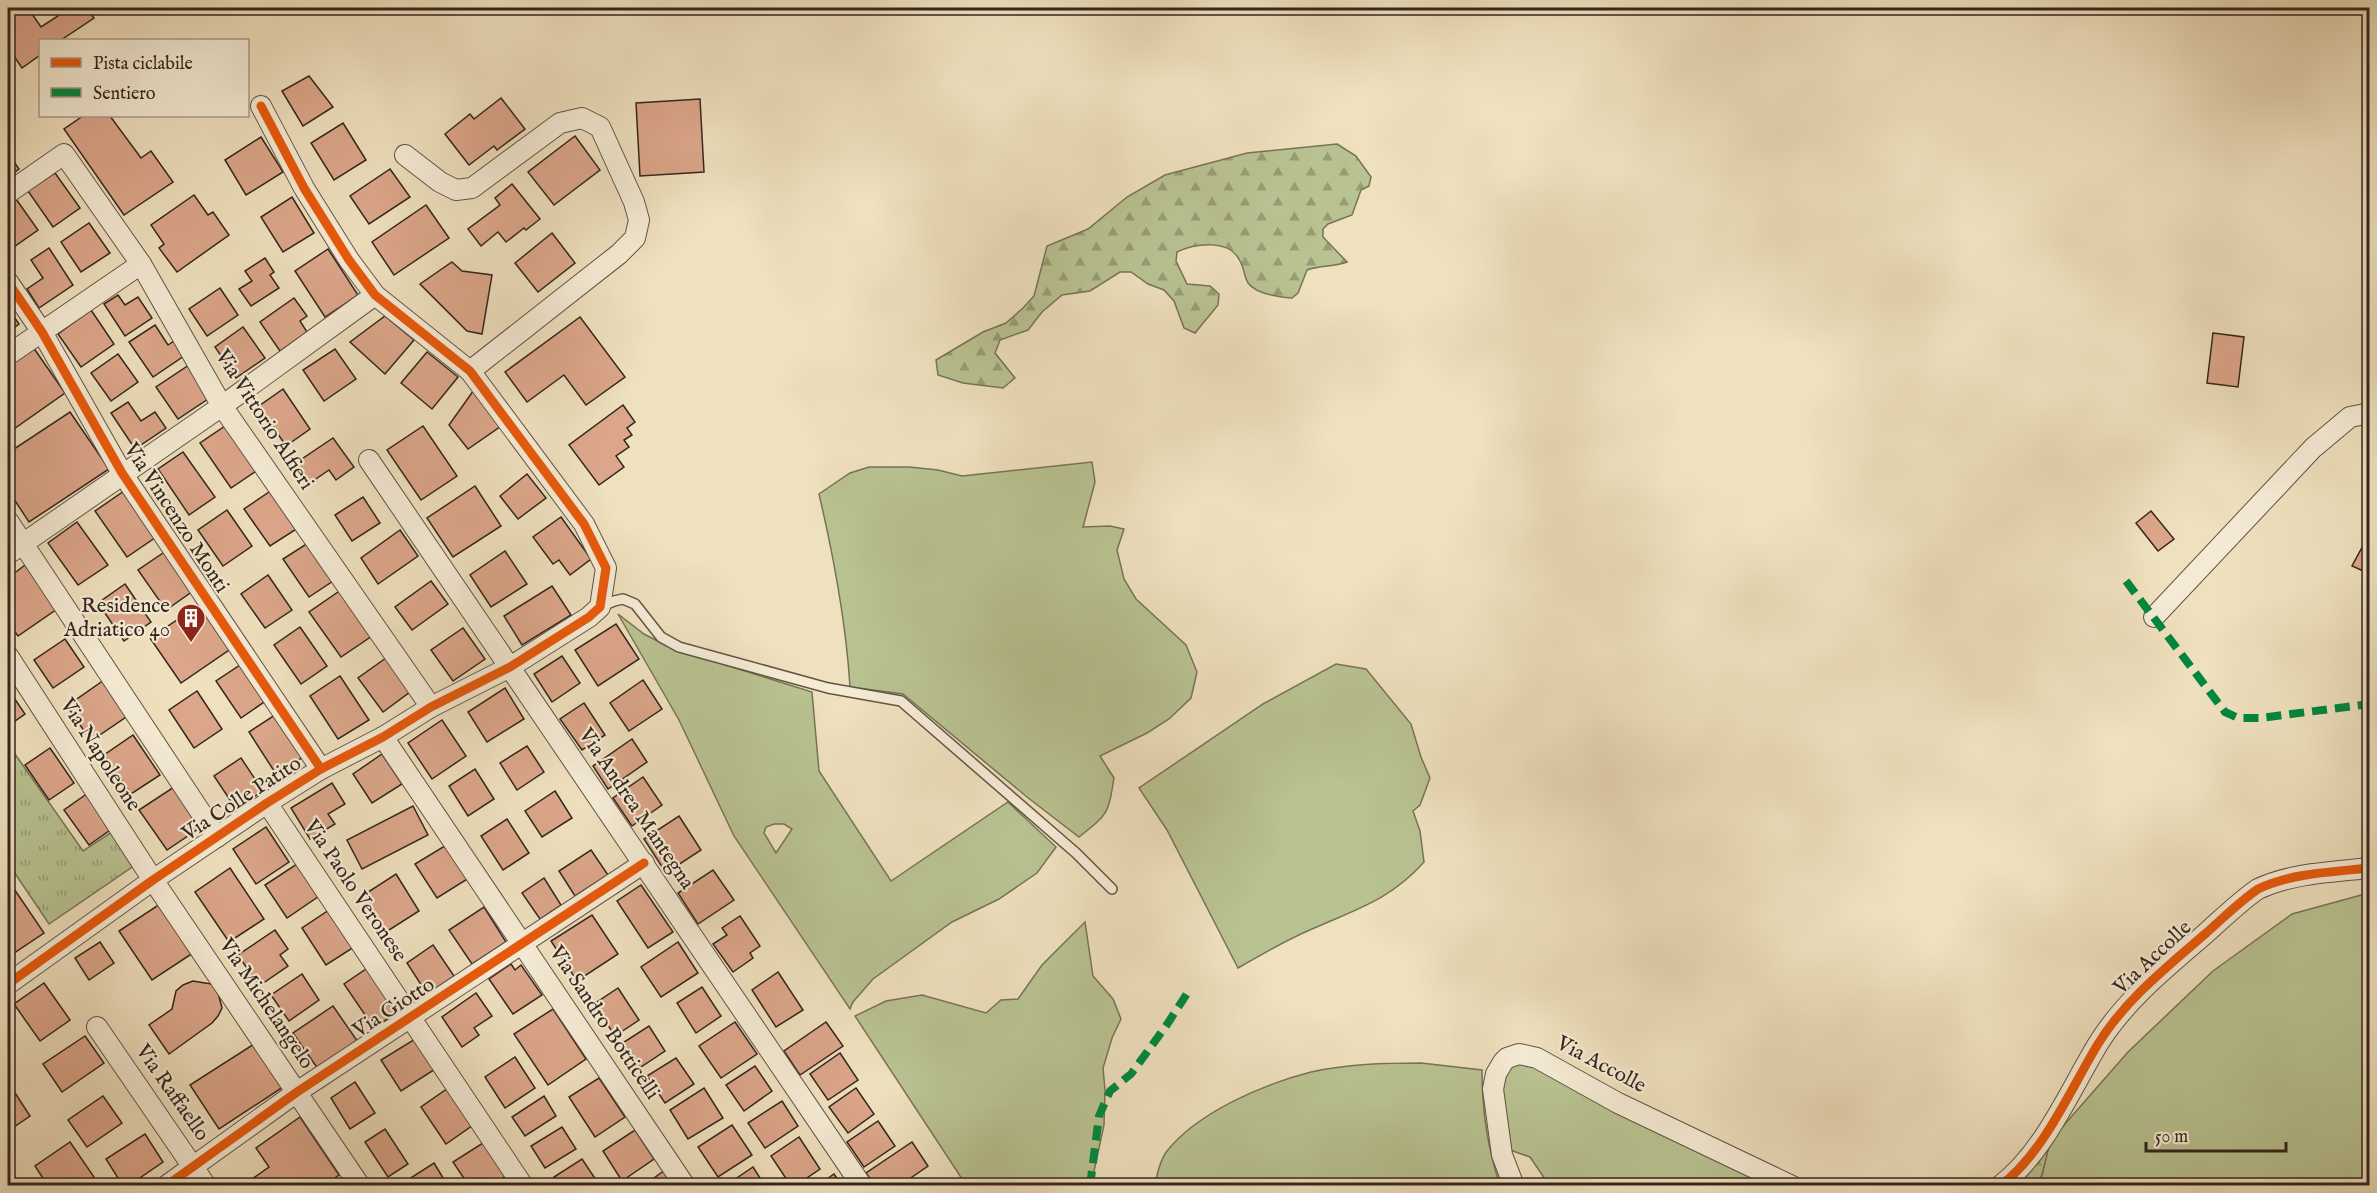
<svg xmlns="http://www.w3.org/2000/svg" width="2377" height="1193" font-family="'IM FELL English',serif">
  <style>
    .grass { fill: #b9c291; stroke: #767457; stroke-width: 1.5; fill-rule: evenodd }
    .forest { fill: url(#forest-firs); stroke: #767457; stroke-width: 1.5 }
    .park { fill: url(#park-tufts); stroke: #767457; stroke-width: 1.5 }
    .building { fill: #dca68a; stroke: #33261d; stroke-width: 1.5 }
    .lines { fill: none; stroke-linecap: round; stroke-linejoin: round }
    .service-casing { stroke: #625445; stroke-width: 12 }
    .minor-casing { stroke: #625445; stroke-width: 22 }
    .service { stroke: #f5ebd5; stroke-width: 9 }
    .minor { stroke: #f5ebd5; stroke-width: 20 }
    .quiet { stroke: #00873e; stroke-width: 8; stroke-dasharray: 15 8; stroke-linecap: butt }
    .cycleway-casing { stroke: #f5ebd5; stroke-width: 13 }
    .cycleway { stroke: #e8590c; stroke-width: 9 }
    .labels { text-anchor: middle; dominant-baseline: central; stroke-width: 4.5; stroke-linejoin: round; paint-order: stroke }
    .street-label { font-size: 21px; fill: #33261d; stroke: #f5ebd5 }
    .poi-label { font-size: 21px; fill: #33261d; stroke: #f5ebd5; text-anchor: end }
  </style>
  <defs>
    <pattern id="forest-firs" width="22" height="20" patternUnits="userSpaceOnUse" patternTransform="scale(1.5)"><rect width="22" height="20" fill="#b9c291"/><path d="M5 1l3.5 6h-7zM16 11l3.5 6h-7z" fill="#979d76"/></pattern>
    <pattern id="park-tufts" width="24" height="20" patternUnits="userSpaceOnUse" patternTransform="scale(1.5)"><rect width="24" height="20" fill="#b9c291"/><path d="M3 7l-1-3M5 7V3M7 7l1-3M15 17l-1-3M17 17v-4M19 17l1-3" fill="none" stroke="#979d76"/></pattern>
  </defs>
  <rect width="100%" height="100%" fill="#efe0be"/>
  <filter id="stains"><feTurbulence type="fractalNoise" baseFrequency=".00333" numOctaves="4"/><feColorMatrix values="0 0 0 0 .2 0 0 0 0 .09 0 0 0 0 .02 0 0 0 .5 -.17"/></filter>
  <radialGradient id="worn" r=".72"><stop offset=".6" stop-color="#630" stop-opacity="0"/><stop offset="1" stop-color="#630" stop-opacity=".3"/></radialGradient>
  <g class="grass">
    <path d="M1092,462L1095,482L1083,527L1110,526L1124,529L1117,550L1124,579L1136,599L1186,645L1197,672L1191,698L1169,719L1147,733L1100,756L1114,778C1108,815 1108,814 1079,837L1027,797L903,694L850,687C846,621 834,558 819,494L850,473L869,467H909L938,470L962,476Z"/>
    <path d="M618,614L644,634L671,648L812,692L819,771L891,881L1008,802L1056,847L1037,873L999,899L952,922L873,979L853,1002L850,1009L734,836L679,720ZM774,824H784L792,829L776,853L764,833L766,827Z"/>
    <path d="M1336,664L1366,669L1411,724L1421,757L1430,778L1420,805L1413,811L1420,831L1424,862C1390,900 1357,909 1312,929C1286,940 1262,954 1238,968L1167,830L1139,788L1263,704Z"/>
    <polygon points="2365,894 2369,894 2369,1172 2351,1186 2036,1186 2042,1175 2050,1141 2128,1052 2213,971 2292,914"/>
    <polygon points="1085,922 1093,976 1113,999 1121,1019 1112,1038 1103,1068 1105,1090 1104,1125 1091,1185 966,1185 855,1016 886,1001 922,995 986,1013 1001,1000 1018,999 1042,965"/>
    <path d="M1521,1059L1778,1185H1549L1530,1157L1507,1149C1503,1126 1497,1089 1510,1068C1512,1064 1518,1061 1521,1059Z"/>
    <path d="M1421,1063L1482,1070C1482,1110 1487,1147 1500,1185H1155C1157,1174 1160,1160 1167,1151C1198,1112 1264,1084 1311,1072C1347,1064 1384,1063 1421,1063Z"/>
  </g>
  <g class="forest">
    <path d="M1337,144L1356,156L1371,177L1369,186L1361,190L1352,215L1328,224L1323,229V237L1347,262C1334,267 1321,265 1307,270L1298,293L1292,298C1279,297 1256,294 1248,283C1244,276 1244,268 1240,261C1230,239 1196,243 1177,252L1176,261L1187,284L1210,286L1219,294L1218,305L1195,333L1184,328L1174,301L1164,290L1148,284L1131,272H1120L1090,291L1062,295L1042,312L1028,330L1000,340L995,353L1015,378L1003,388L963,383L938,375L936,360L983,332L1006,323L1023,308L1034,296L1047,246L1088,229L1127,197L1165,175L1247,153Z"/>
    <polygon points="2050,1142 2042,1175 2036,1185 2018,1186"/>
  </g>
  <polygon class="park" points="8,744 83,851 115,830 138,863 49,924 8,863"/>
  <g class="building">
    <polygon points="8,8 28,8 41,27 70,8 86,8 94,18 61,40 40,40 40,55 22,68 8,47"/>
    <polygon points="309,76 333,107 303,126 282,91"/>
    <polygon points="501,98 525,129 497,150 494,146 469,165 445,134 470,114 474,119"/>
    <polygon points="700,99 704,172 640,176 636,103"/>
    <polygon points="83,116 110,116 141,158 151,151 173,182 124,215 64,129"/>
    <polygon points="343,123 366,160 334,180 311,143"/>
    <polygon points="575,136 600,170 554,205 528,172"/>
    <polygon points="261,137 283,172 246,195 225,160"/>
    <polygon points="12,159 19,169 8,177 8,162"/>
    <polygon points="390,169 410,197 369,224 350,196"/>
    <polygon points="55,173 80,208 53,227 28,191"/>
    <polygon points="512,184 540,219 526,230 524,228 506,242 498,232 481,246 468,229 500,205 495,198"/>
    <polygon points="194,195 208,215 213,212 229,235 177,272 159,248 164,244 151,225"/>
    <polygon points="292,197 314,233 283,252 261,217"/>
    <polygon points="16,199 38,230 8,251 8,205"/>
    <polygon points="426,205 449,238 394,275 372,242"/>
    <polygon points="89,223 110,253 81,272 61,242"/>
    <polygon points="552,233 575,263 538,292 515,263"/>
    <polygon points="49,248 73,285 39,308 27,289 43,278 31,260"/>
    <polygon points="328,249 358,295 325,317 295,271"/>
    <polygon points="265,258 274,272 270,275 279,288 251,306 239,289 252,281 245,271"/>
    <polygon points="452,262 462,271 492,275 482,334 467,331 420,284"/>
    <polygon points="220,288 238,315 207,336 189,309"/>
    <polygon points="118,295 125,305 138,297 152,318 125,336 104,304"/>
    <polygon points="294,298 307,316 300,321 307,332 280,351 260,322"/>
    <polygon points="8,308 19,324 8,332"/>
    <polygon points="91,310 114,344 81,367 58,334"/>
    <polygon points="385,316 414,340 385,374 350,342"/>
    <polygon points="580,317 625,377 586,405 564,375 527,402 505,372"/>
    <polygon points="155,325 168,345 174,341 184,356 153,377 129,342"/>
    <polygon points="243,327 265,358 236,378 215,347"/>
    <polygon points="2213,333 2244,337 2238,387 2207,383"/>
    <polygon points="33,347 65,393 8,433 8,365"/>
    <polygon points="335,349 356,379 324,401 303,370"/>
    <polygon points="427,352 458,377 432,409 401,383"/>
    <polygon points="118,354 138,382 111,401 91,373"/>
    <polygon points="189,365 211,397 178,419 156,387"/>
    <polygon points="476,387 504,424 468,449 449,425"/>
    <polygon points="283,389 310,429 286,446 259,406"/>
    <polygon points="128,402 141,421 155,412 166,428 135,449 111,413"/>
    <polygon points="623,405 635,422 627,428 632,435 624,440 629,447 616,456 624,467 599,485 569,445"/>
    <polygon points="70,412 109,469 29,522 8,490 8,453"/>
    <polygon points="228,424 259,469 231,488 200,443"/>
    <polygon points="423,426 457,476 421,500 387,450"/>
    <polygon points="333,438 354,467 336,480 329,470 310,483 296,463"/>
    <polygon points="183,452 215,497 189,515 158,469"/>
    <polygon points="527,474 546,498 518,519 500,496"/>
    <polygon points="475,486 501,526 453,557 427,518"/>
    <polygon points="127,489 159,535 127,557 95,511"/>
    <polygon points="272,490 298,528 270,546 244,509"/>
    <polygon points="363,497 380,523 352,541 335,515"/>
    <polygon points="227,510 252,546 223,566 198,530"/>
    <polygon points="2151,511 2174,539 2158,551 2136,523"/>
    <polygon points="561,517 591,559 570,575 559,560 553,564 533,537"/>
    <polygon points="77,522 108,565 78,585 48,543"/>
    <polygon points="400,530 418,556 378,584 361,558"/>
    <polygon points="2365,542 2370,544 2370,574 2352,566"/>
    <polygon points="308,543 333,581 309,597 283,559"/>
    <polygon points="166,551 193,591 166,610 138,570"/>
    <polygon points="505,551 527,584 491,607 470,575"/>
    <polygon points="25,565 57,609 18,636 8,622 8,578"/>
    <polygon points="268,575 292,610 265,628 241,594"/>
    <polygon points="431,581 448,604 412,630 395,607"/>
    <polygon points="125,584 151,622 124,641 98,603"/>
    <polygon points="552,586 571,615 522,645 504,616"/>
    <polygon points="341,590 372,636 341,657 309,612"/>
    <polygon points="201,604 232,648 181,683 150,638"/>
    <polygon points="616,624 639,659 598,686 575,650"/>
    <polygon points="300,627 327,666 301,684 274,645"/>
    <polygon points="463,628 485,659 453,681 431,650"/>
    <polygon points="65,639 84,667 53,688 34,660"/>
    <polygon points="562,656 580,683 552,702 534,674"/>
    <polygon points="386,658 410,692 383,712 358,678"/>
    <polygon points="246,661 270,698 241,718 216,681"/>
    <polygon points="340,676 369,720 338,739 310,696"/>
    <polygon points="104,680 129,715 91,741 67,706"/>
    <polygon points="643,680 662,709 629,731 610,703"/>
    <polygon points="505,688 524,719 487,742 468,712"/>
    <polygon points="8,689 25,714 8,726"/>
    <polygon points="197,691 222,729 194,748 169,710"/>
    <polygon points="584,703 605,735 582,750 560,719"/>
    <polygon points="278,713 305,756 276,774 249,732"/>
    <polygon points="442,720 466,756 432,779 408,743"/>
    <polygon points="133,735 160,775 131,794 104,755"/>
    <polygon points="632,739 647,762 608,789 593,766"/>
    <polygon points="527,746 544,772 517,790 500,763"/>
    <polygon points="50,748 74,783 49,800 25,765"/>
    <polygon points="382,754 402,784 372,803 353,774"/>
    <polygon points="241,758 263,791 236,809 214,776"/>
    <polygon points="475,769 494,799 468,816 449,786"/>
    <polygon points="643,777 662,805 632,826 613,798"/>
    <polygon points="332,783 345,804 328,814 335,824 310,839 291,808"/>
    <polygon points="177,785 204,825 167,850 139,810"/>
    <polygon points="555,791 572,818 542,837 525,811"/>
    <polygon points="88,793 113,828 89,845 64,810"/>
    <polygon points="413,806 428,835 362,869 347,840"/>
    <polygon points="679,816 701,850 666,873 644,839"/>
    <polygon points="507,819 529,853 503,870 481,836"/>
    <polygon points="266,827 289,862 256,884 233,849"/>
    <polygon points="448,844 469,878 437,898 415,864"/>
    <polygon points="591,850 608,875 575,896 559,871"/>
    <polygon points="303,860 325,892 287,918 265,885"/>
    <polygon points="230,868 264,919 229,942 195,892"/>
    <polygon points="713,870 734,900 698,924 678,893"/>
    <polygon points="396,874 419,911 386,932 362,896"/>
    <polygon points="544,878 561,905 540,919 522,893"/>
    <polygon points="8,880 44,933 8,957"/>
    <polygon points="641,885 673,932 648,948 617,901"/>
    <polygon points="160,904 193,953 152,980 119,931"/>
    <polygon points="484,907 506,942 472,964 449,930"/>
    <polygon points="329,910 354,947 326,965 302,928"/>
    <polygon points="592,915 618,954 577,981 551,941"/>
    <polygon points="740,916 760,946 750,953 753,958 733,972 713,944 727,935 722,928"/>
    <polygon points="275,930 288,949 280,955 288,966 259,986 238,955"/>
    <polygon points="100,942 114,963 89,980 75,958"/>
    <polygon points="678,942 698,973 661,997 641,967"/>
    <polygon points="433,945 454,976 427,994 407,963"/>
    <polygon points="511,964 515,970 521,965 542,995 513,1014 489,979"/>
    <polygon points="369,967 400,1010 374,1028 344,984"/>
    <polygon points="778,972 803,1010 776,1027 752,990"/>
    <polygon points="302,974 319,1000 289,1021 271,995"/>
    <polygon points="193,981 211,984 217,989 222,1008 218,1016 212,1023 169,1054 149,1025 172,1009 176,991 183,985"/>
    <polygon points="44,983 70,1020 40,1041 14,1004"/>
    <polygon points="702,987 721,1016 696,1033 677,1003"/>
    <polygon points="618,988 639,1020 615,1036 594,1004"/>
    <polygon points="476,993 492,1016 474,1028 479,1035 462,1047 442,1017"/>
    <polygon points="333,1006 358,1042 318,1069 293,1033"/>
    <polygon points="553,1009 586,1059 548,1085 514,1034"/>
    <polygon points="735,1022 757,1054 721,1078 699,1046"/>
    <polygon points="826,1022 843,1046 800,1075 784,1051"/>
    <polygon points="649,1026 665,1051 638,1069 621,1044"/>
    <polygon points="85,1036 104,1063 62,1092 43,1064"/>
    <polygon points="420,1036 440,1066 401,1091 381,1060"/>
    <polygon points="254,1044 283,1087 219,1129 190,1085"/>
    <polygon points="840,1053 858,1080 828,1100 810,1074"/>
    <polygon points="515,1057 535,1088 505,1108 485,1077"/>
    <polygon points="676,1058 694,1084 665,1103 647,1076"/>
    <polygon points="755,1066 772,1091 744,1111 726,1085"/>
    <polygon points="599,1078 625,1117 595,1137 569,1097"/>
    <polygon points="8,1082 30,1116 8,1131"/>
    <polygon points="355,1082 375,1113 350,1129 331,1098"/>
    <polygon points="451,1086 476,1123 446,1144 421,1107"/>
    <polygon points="704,1088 723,1118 688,1139 670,1110"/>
    <polygon points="856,1088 874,1114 848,1133 829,1107"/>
    <polygon points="103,1096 122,1123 87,1147 68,1120"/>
    <polygon points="544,1096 556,1116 525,1136 512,1117"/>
    <polygon points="782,1101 798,1126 765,1148 748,1123"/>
    <polygon points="300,1117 339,1175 323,1186 242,1186 269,1167 256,1148"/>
    <polygon points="878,1121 895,1146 864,1167 847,1142"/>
    <polygon points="732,1125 752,1155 718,1177 698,1147"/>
    <polygon points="562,1127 576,1149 545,1168 531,1146"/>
    <polygon points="385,1129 408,1164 388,1177 365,1142"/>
    <polygon points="635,1130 654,1159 622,1181 603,1151"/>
    <polygon points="145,1134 163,1162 128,1186 123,1186 106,1159"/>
    <polygon points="799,1137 820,1169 795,1186 791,1186 771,1156"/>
    <polygon points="486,1141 508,1174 492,1186 469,1186 453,1162"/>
    <polygon points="70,1142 94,1177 83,1186 48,1186 35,1166"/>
    <polygon points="912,1142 928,1166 899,1186 875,1186 866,1173"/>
    <polygon points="582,1159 600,1186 560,1186 554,1177"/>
    <polygon points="434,1163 448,1186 398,1186"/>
    <polygon points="753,1167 765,1186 725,1186"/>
    <polygon points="665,1170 676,1186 643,1186"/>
    <polygon points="834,1174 842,1186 817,1186"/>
  </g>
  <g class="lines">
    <g class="service-casing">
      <polyline id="service" points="600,607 614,601 623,599 635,604 661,637 679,647 828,688 901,701 1076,853 1112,889"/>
    </g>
    <g class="minor-casing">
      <g id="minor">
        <polyline points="405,155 440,182 456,190 472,188 560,123 582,118 600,127 634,202 639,220 635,238 619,254 470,371"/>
        <polyline points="8,193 64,154 141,264 222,406 431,707"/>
        <polyline points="8,282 42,332 122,473 321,769"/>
        <polyline points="8,355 141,264"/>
        <polyline points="369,460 862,1186"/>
        <polyline points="8,521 217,837"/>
        <polyline points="8,554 222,406 375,295"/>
        <polyline points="2154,617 2313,448 2350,417 2370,413"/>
        <polyline points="8,656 153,880 360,1186"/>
        <polyline points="383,737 685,1186"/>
        <polyline points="267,803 523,1186"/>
        <polyline points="8,984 153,880 267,803 321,769 383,737 431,707 510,667 589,617 600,607 606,568 584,524 470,371 375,295 349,260 304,188 261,106"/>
        <polyline points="97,1027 206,1186"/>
        <polyline points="166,1186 297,1092 644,863"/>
        <polyline points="1514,1186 1502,1155 1493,1089 1496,1074 1503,1062 1507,1058 1519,1054 1537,1058 1618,1103 1792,1186"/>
        <path d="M2000,1186C2044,1153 2070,1090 2098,1044C2125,1000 2167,967 2205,934C2222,919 2239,902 2258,889C2292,873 2332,872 2370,868"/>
      </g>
    </g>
    <use href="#service" class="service"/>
    <use href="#minor" class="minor"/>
    <g class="quiet">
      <polyline points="2126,581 2225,712 2238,718 2260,718 2370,704"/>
      <polyline points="1090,1186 1099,1116 1110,1091 1131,1074 1166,1026 1188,992"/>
    </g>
    <g class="cycleway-casing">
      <g id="cycleway">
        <polyline points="8,282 42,332 122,473 321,769"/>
        <polyline points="8,984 153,880 267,803 321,769 383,737 431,707 510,667 589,617 600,607 606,568 584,524 470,371 375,295 349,260 304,188 261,106"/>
        <polyline points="166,1186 297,1092 644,863"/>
        <path d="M2000,1186C2044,1153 2070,1090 2098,1044C2125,1000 2167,967 2205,934C2222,919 2239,902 2258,889C2292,873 2332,872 2370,868"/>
      </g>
    </g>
    <use href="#cycleway" class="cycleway"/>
  </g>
  <defs>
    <g id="building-pin" transform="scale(1.5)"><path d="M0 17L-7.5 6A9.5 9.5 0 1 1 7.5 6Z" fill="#8f2418" stroke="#f5ebd5"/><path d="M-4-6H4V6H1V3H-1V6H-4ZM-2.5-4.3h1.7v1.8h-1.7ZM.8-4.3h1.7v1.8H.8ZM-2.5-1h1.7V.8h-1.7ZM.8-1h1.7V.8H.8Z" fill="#fff"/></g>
  </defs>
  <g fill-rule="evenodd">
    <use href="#building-pin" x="191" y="618"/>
  </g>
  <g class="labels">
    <g class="street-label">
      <text transform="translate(264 420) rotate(57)">Via Vittorio Alfieri</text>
      <text transform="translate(176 518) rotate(57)">Via Vincenzo Monti</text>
      <text transform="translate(100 755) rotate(57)">Via Napoleone</text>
      <text transform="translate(242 799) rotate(-33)">Via Colle Patito</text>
      <text transform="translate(636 809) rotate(56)">Via Andrea Mantegna</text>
      <text transform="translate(355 891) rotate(56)">Via Paolo Veronese</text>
      <text transform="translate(2153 958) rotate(-43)">Via Accolle</text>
      <text transform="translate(266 1004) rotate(56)">Via Michelangelo</text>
      <text transform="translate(394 1008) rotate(-33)">Via Giotto</text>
      <text transform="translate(604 1023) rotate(56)">Via Sandro Botticelli</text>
      <text transform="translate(1601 1065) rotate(28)">Via Accolle</text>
      <text transform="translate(172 1093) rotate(55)">Via Raffaello</text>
    </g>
    <g class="poi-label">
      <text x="170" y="606">Residence<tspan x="170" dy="24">Adriatico 40</tspan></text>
    </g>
  </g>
  <rect width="2377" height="1193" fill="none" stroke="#efe0be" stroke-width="30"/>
  <rect x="9" y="9" width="2359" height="1175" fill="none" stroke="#33261d" stroke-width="3"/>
  <rect x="15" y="15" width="2347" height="1163" fill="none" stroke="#33261d" stroke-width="1.5"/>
  <rect x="39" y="39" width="210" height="78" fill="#f5ebd5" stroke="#a79c8b" stroke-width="1.5"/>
  <rect x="51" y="58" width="30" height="9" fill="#e8590c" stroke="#a79c8b" stroke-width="1.5"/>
  <text x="93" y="69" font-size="18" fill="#33261d">Pista ciclabile</text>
  <rect x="51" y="88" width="30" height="9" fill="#00873e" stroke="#a79c8b" stroke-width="1.5"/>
  <text x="93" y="99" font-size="18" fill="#33261d">Sentiero</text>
  <path d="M2146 1142v9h140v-9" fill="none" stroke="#33261d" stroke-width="3"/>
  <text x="2155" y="1142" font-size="18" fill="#33261d" stroke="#f5ebd5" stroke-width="4.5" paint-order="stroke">50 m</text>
  <rect width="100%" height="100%" filter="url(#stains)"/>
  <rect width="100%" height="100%" fill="url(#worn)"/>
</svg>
